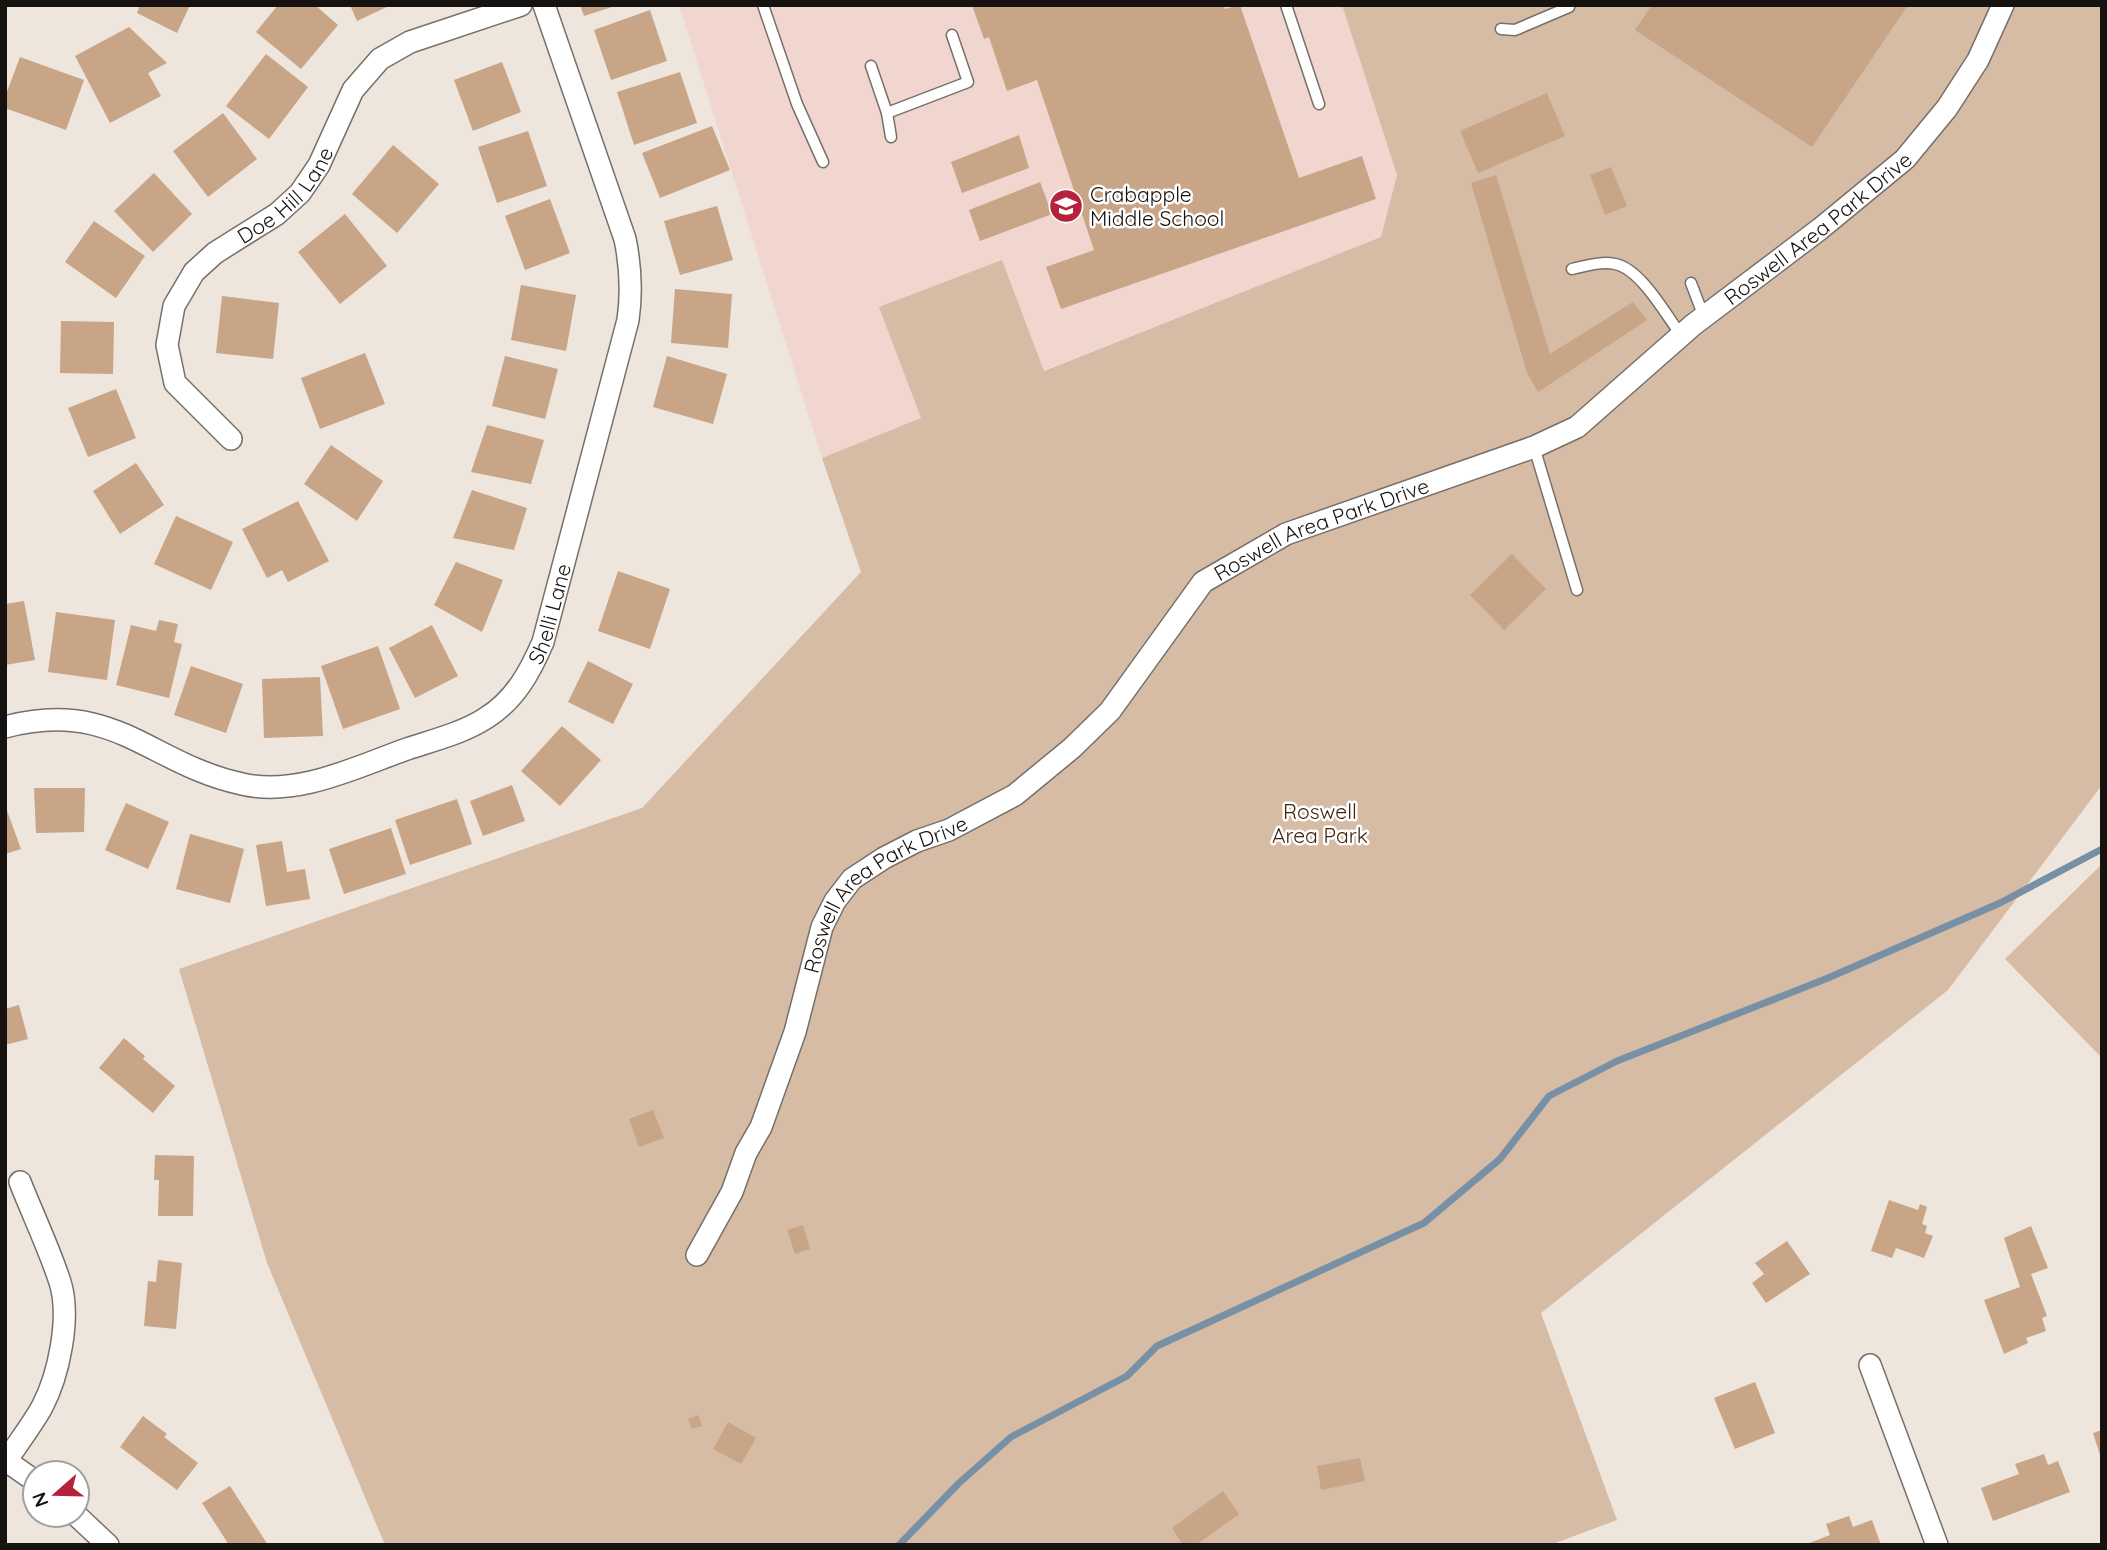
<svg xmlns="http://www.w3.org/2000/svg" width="2107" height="1550" font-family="Quicksand,sans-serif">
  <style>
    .education { fill: #f0d6cf }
    .green { fill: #d6bca5 }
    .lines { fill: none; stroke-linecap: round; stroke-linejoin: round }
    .stream { stroke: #7890a6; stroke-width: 7 }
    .building { fill: #c7a586 }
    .service-casing { stroke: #776f69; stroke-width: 13 }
    .minor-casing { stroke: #776f69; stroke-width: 24 }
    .service { stroke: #fff; stroke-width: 10 }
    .minor { stroke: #fff; stroke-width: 21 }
    .labels { text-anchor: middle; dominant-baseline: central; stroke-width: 5; stroke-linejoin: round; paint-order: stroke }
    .street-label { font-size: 21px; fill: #15120f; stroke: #fff }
    .poi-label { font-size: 21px; fill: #15120f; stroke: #fff; text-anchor: start }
    .park-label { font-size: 21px; fill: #3d240b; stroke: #fff }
  </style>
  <rect width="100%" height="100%" fill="#eee5dd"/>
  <polygon class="education" points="679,5 1342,5 1397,175 1381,237 822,458"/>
  <g class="green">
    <polygon points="1342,5 2102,5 2102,785 1948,990 1541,1313 1617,1520 1550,1545 385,1545 267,1263 179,969 642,808 861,572 822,458 921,418 879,307 1002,260 1044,371 1381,237 1397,175"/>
    <polygon points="2102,864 2102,1058 2005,959"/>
  </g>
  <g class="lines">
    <polyline class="stream" points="899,1545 959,1483 1011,1437 1127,1376 1157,1346 1424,1223 1500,1159 1549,1096 1617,1061 1828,978 2000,903 2102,849"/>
  </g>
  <g class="building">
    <polygon points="140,5 190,5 177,33 137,13"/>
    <polygon points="278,5 315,5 338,25 301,69 256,32"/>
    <polygon points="350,5 391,5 357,21"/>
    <polygon points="580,5 615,5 615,6 584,16"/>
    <polygon points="972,5 1223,5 1225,9 1240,5 1299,178 1362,156 1376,199 1061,309 1046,267 1094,250 1037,80 1007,91 989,37 984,39"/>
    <polygon points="1652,5 1908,5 1812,147 1635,30"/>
    <polygon points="650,10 667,61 611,80 594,30"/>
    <polygon points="129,27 167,63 148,73 161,96 110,123 75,56"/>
    <polygon points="266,54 308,87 269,139 226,106"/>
    <polygon points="20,57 84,80 66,130 5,108 5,97"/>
    <polygon points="502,62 521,112 473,131 454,80"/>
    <polygon points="680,72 697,123 634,145 617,92"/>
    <polygon points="1547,93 1565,136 1478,173 1460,131"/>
    <polygon points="223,113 257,159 208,197 173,151"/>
    <polygon points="712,126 730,170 660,198 642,153"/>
    <polygon points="528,131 547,186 497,203 478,147"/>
    <polygon points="1019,135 1029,168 962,193 951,162"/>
    <polygon points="393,145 439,184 397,233 352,194"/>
    <polygon points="1611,167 1627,206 1605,215 1590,175"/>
    <polygon points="154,173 192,214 153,252 114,211"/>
    <polygon points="1496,175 1550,354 1633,302 1647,320 1538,392 1527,373 1471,183"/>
    <polygon points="1040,182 1052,214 980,241 969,210"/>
    <polygon points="550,199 570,253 525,270 505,216"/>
    <polygon points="717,206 733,260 680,275 664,221"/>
    <polygon points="345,214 387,266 340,304 298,252"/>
    <polygon points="94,221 145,256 116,298 65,262"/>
    <polygon points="521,285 576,295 566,351 511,340"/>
    <polygon points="675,289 732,294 728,348 671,343"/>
    <polygon points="222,296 279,303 273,359 216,353"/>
    <polygon points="61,321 114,322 113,374 60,373"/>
    <polygon points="365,353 385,404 320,429 301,378"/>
    <polygon points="505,356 558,369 545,419 492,406"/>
    <polygon points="667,356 727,374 713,424 653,407"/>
    <polygon points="116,389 136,438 88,457 68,408"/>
    <polygon points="487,425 544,440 531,484 471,472"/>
    <polygon points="331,445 383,481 357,521 304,484"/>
    <polygon points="136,463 164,505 120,534 93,491"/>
    <polygon points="472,490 527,508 514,550 453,538"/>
    <polygon points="298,501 329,561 288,582 282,570 267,578 242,529"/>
    <polygon points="176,516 233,542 211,590 154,564"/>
    <polygon points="1512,554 1546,589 1504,630 1470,595"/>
    <polygon points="456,562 503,580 482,632 434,605"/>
    <polygon points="618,571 670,589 650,649 598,631"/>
    <polygon points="24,601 35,660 5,665 5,604"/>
    <polygon points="56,612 115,620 107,680 48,672"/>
    <polygon points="159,620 178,624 174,642 182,644 169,698 116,685 131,625 156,631"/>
    <polygon points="432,625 458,676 415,698 389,648"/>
    <polygon points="378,646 400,709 343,729 321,666"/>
    <polygon points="588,661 633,684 613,724 568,702"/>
    <polygon points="191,666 243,684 226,733 174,715"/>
    <polygon points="320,677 323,736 264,738 262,679"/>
    <polygon points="562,726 601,760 560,806 521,771"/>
    <polygon points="512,785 525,821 483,836 470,801"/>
    <polygon points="34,788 85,788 84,832 36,833"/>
    <polygon points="457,799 472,844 410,865 395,820"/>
    <polygon points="126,803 169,822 148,869 105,850"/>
    <polygon points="5,805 21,849 5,854"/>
    <polygon points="391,828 406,874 344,894 329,849"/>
    <polygon points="190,834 244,849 230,903 176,889"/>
    <polygon points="282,841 287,872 305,869 310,899 266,906 256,845"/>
    <polygon points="19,1005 28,1039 5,1045 5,1009"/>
    <polygon points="124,1038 145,1056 143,1059 175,1086 153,1113 99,1068"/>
    <polygon points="653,1110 664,1138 639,1147 629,1119"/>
    <polygon points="155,1155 194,1156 193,1216 158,1216 159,1180 154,1180"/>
    <polygon points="1889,1200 1918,1210 1920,1204 1927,1207 1922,1224 1927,1226 1925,1233 1933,1236 1924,1258 1896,1248 1892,1258 1871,1251"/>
    <polygon points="803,1225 810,1249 795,1254 787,1230"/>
    <polygon points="2031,1226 2048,1268 2031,1274 2047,1316 2042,1318 2046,1331 2026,1338 2028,1343 2004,1354 1984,1300 2020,1287 2004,1238"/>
    <polygon points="1787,1241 1810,1274 1766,1303 1752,1283 1764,1274 1755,1263"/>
    <polygon points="158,1260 182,1263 176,1329 144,1326 148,1281 156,1282"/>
    <polygon points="1755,1382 1775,1433 1735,1449 1714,1398"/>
    <polygon points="698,1415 702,1426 692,1429 688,1419"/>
    <polygon points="143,1416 167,1434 164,1437 198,1463 177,1490 120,1447"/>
    <polygon points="728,1422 756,1438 741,1464 713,1449"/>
    <polygon points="2102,1430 2102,1458 2101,1458 2093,1433"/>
    <polygon points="2044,1454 2048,1465 2058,1461 2070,1492 1993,1521 1981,1488 2019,1474 2015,1464"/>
    <polygon points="1360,1458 1365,1481 1321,1490 1317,1466"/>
    <polygon points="230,1486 268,1545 229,1545 202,1503"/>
    <polygon points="1223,1491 1239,1514 1196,1545 1183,1545 1172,1528"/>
    <polygon points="1849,1516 1853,1527 1872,1520 1881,1545 1804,1545 1830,1535 1826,1524"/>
  </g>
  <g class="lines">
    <g class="service-casing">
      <g id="service">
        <polyline points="763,5 797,104 823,162"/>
        <polyline points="1286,5 1319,104"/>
        <polyline points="1501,29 1515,30 1569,7"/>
        <polyline points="871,66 887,113 891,137"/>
        <polyline points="887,113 968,82 952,35"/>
        <path d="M1572,269C1586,266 1601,261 1615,264C1641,269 1666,315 1681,335"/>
        <polyline points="1691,283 1704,317"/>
        <polyline points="1534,447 1577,590"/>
      </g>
    </g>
    <g class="minor-casing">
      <g id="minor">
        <path id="s1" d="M231,439L175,383L167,345L174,306L194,272L215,253L277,214L300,193L319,165L353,90L380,59L410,42L521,5"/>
        <path id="s2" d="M5,727C115,698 149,764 242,784C297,797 356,767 407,749C434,740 463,733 486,718C515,700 530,672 543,642L628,320C632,292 631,268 625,239L544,5"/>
        <path id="s3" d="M697,1255L732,1192L746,1153L761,1127L795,1032L822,927L835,901L852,879L884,858L917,841L949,830L1015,795L1072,748L1110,711L1203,582L1286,534L1534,447L1577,427L1693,325L1820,229L1905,159L1947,108L1978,60L2003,5"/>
        <polyline points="1870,1365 1937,1545"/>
        <polyline points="5,1460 35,1481"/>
        <path d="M7,1460C18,1443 32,1425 42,1407C59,1375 71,1317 60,1282C49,1248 33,1215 20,1182"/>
        <polyline points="76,1515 108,1545"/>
      </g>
    </g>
    <use href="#service" class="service"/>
    <use href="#minor" class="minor"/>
  </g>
  <defs>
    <g id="school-disc" transform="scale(1.75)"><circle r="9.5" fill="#b4223b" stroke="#fff"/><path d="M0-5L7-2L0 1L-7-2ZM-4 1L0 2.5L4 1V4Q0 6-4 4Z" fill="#fff"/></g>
  </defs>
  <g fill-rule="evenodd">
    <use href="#school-disc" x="1066" y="206"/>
  </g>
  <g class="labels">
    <g class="street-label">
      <text stroke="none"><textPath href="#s1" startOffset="318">Doe Hill Lane</textPath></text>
      <text stroke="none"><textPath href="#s3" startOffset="1598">Roswell Area Park Drive</textPath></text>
      <text stroke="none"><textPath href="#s3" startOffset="1010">Roswell Area Park Drive</textPath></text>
      <text stroke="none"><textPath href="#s2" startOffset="632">Shelli Lane</textPath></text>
      <text stroke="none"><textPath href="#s3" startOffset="422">Roswell Area Park Drive</textPath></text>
    </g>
    <g class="poi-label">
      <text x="1090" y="194">Crabapple<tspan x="1090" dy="24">Middle School</tspan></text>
    </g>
    <g class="park-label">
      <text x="1320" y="811">Roswell<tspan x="1320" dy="24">Area Park</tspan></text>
    </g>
  </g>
  <rect width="2107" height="1550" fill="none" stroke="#15120f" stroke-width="14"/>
  <g transform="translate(56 1494) rotate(250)"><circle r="33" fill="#ffffff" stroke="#a1a09f" stroke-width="2"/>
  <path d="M0-5L12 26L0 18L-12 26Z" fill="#b4223b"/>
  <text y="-10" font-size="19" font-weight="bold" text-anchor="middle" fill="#15120f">N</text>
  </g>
</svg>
